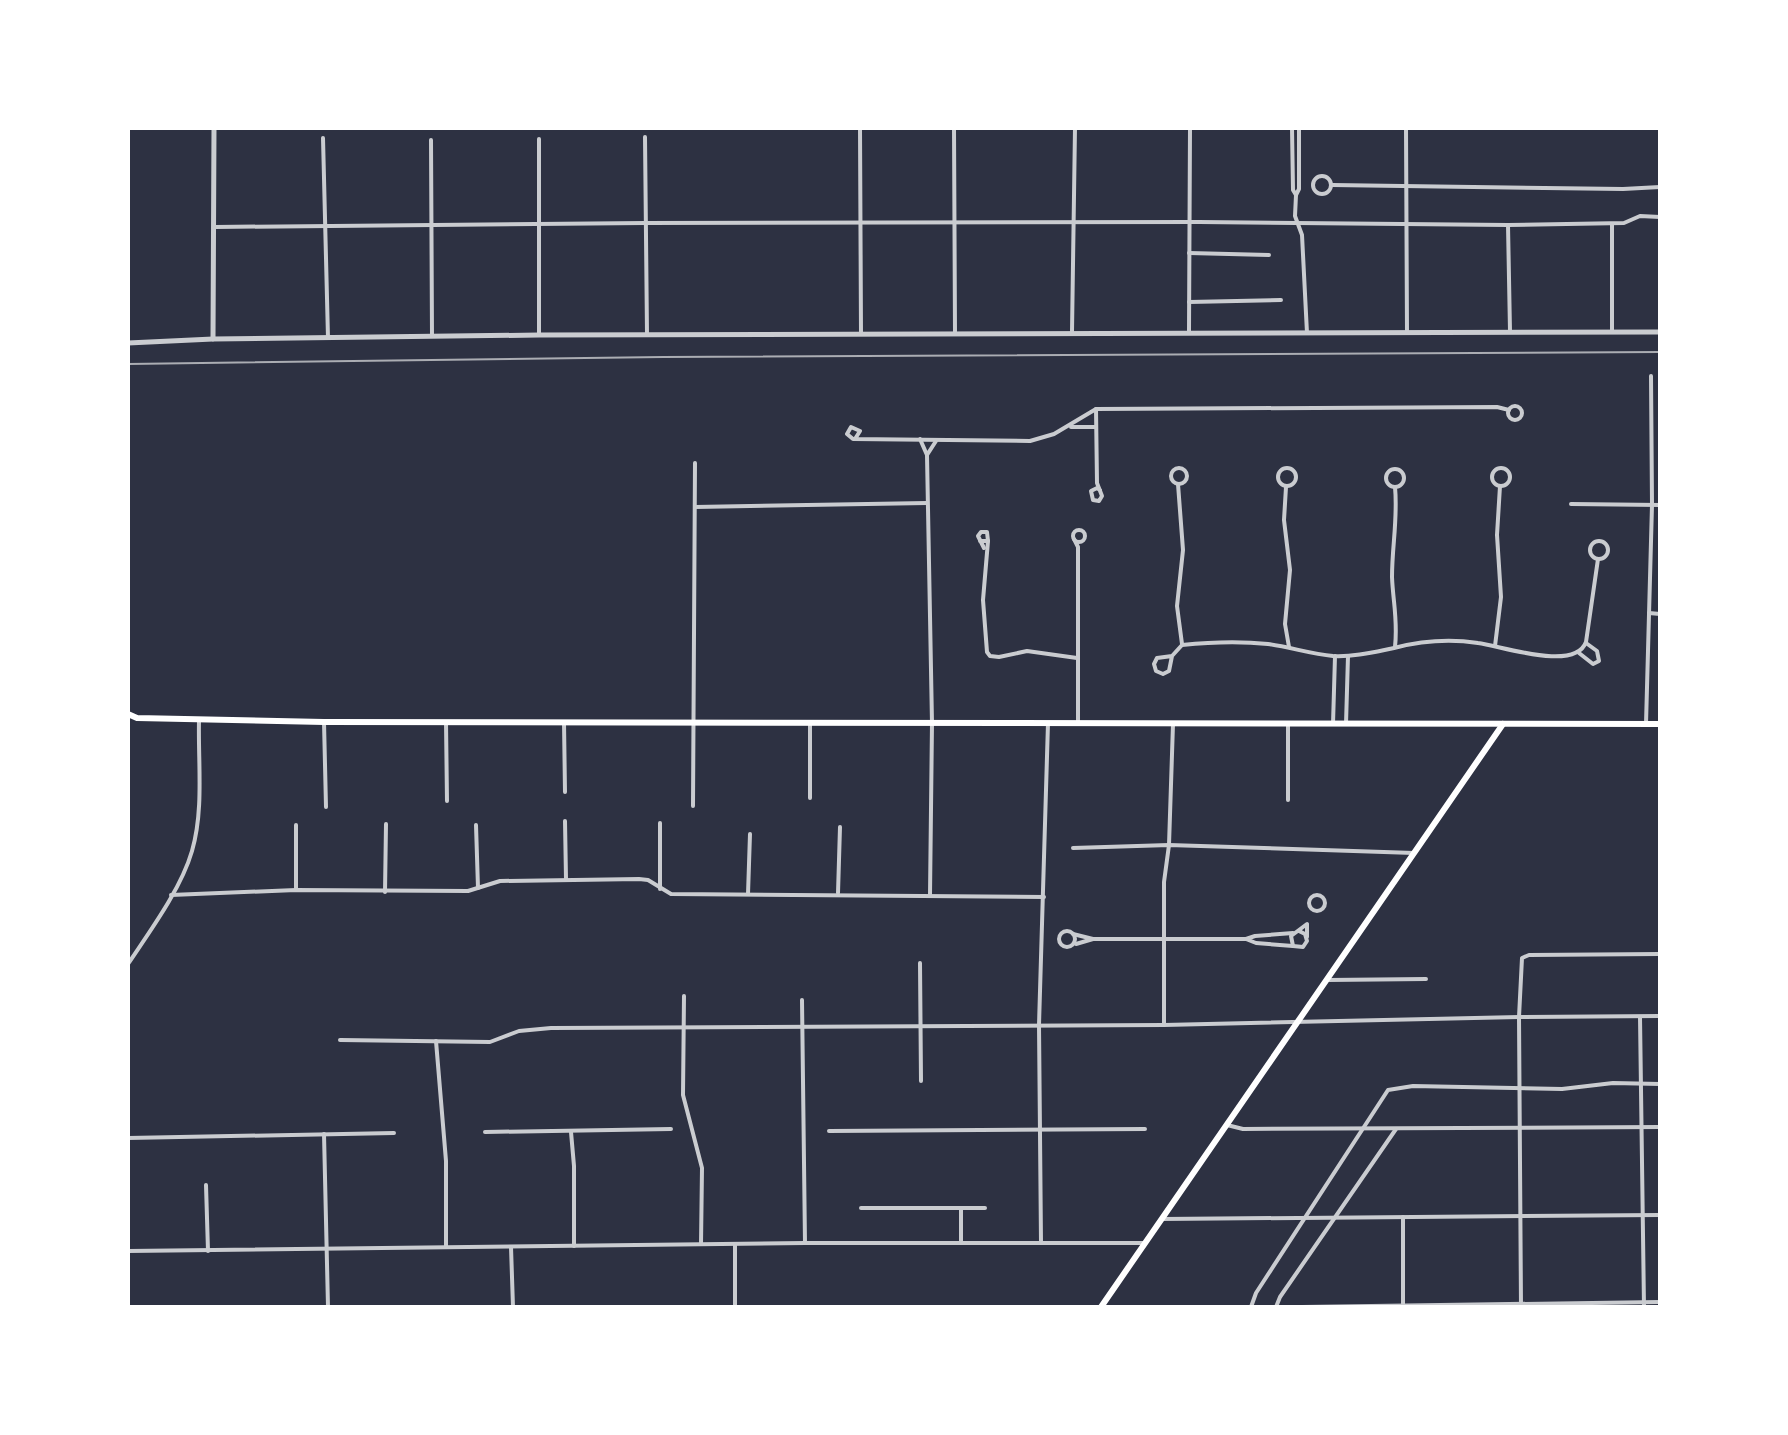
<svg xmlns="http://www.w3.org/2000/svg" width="1788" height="1435" font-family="'Public Sans',sans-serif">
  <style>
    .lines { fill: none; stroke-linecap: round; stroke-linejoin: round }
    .minor { stroke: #caccd0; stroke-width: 4 }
    .tertiary { stroke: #caccd0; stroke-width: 5 }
    .secondary { stroke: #fff; stroke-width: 6 }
    .rail { stroke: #abadb3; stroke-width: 2 }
  </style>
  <rect width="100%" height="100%" fill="#2d3142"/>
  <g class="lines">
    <g class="minor">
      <polyline points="860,128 861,333"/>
      <polyline points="954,128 955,332"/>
      <polyline points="1292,128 1293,190 1296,195 1299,189 1299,128"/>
      <polyline points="1406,128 1407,332"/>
      <polyline points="645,137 647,334"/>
      <polyline points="323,138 328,338"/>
      <polyline points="539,139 539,335"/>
      <polyline points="431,140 432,336"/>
      <circle cx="1322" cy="185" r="9"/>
      <polyline points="1332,185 1623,189 1660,187"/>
      <polyline points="1296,195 1295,216 1302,235 1307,333"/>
      <polyline points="1508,225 1510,331"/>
      <polyline points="215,227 645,223 1199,222 1508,225 1624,223 1640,216 1660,217"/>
      <polyline points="1189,253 1269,255"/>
      <polyline points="1189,302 1281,300"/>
      <polyline points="1612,331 1612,224"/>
      <polyline points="1072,332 1075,128"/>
      <polyline points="1189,332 1190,128"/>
      <circle cx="1515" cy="413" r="7"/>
      <polyline points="1096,409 1097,483 1102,496 1099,501 1093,500 1091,491 1097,488 1100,490"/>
      <polyline points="1071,427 1096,427"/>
      <polyline points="855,439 860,431 851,427 847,434 853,439 1030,441 1054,434 1096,409 1497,407 1509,410"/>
      <polyline points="920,439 927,455 936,441"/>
      <polyline points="927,455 932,723 930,895"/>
      <circle cx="1501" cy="477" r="9"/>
      <circle cx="1287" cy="477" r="9"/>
      <circle cx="1179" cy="476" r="8"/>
      <circle cx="1395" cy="478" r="9"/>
      <polyline points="1178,484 1183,550 1177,606 1182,644"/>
      <polyline points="1286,487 1284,520 1290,570 1285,624 1289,647"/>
      <polyline points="1571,504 1660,505"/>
      <polyline points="695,507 927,503"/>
      <circle cx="1079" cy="536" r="6"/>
      <polyline points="1074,539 1078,547 1078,723"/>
      <circle cx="1599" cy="550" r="9"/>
      <polyline points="980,541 988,541 987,532 981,532 978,536 984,548"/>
      <polyline points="988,541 983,600 987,652 990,656 999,657 1027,651 1077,658"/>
      <polyline points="1649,613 1660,614"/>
      <polyline points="1495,646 1501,597 1497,535 1500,486"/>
      <path d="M1395,647C1398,620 1393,602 1392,577C1392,546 1398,518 1395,487"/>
      <polyline points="1579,653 1593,664 1599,661 1597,651 1586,643"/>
      <path d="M1172,656L1157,658L1154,664L1156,671L1163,674L1169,671L1172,656L1182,645C1211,642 1239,641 1268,644C1290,647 1311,654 1333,656C1354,657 1374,652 1394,648C1421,641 1451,639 1478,643C1502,646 1575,672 1586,642L1598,559"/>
      <polyline points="324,722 326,807"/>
      <polyline points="446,722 447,801"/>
      <polyline points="564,722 565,792"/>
      <polyline points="810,723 810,798"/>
      <polyline points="1288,724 1288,800"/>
      <polyline points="1333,724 1335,656"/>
      <polyline points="1346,724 1348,656"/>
      <polyline points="1646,724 1652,505 1651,376"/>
      <polyline points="693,806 695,463"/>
      <polyline points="565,821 566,879"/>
      <polyline points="660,823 660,889"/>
      <polyline points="296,825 296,890"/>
      <polyline points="476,825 478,888"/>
      <polyline points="1073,848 1169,845 1414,853"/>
      <polyline points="385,892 386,824"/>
      <polyline points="838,893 840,827"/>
      <polyline points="748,894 750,834"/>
      <circle cx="1317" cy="903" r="8"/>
      <polyline points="171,895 296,890 468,891 500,881 639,879 648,880 671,894 1044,897"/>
      <circle cx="1067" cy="939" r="8"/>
      <polyline points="1299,931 1305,934 1307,941 1303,947 1293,946 1291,936 1307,924 1307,937"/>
      <polyline points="1293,933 1255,936 1246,939 1256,943 1293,946"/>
      <polyline points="1073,934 1093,939 1076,944"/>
      <polyline points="1093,939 1246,939"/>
      <polyline points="920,963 921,1081"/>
      <path d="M128,964C150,931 181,889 192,851C204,810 198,762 199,721"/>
      <polyline points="1328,980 1426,979"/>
      <polyline points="684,996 683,1095 702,1168 701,1244"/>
      <polyline points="802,1000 805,1243"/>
      <polyline points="1640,1017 1644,1307"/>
      <polyline points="1164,1025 1164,882 1169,845 1173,724"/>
      <polyline points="340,1040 490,1042 519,1031 551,1028 1164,1025 1519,1017 1660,1016"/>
      <polyline points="436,1041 446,1161 446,1246"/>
      <polyline points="1227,1125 1243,1129 1660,1127"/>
      <polyline points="829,1131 1145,1129"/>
      <polyline points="485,1132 671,1129"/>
      <polyline points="571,1132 574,1166 574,1246"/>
      <polyline points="324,1134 328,1307"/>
      <polyline points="128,1138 394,1133"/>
      <polyline points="206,1185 208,1251"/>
      <polyline points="861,1208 985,1208"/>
      <polyline points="961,1208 961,1243"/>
      <polyline points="1162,1219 1660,1215"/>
      <polyline points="1041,1243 1039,1025 1048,723"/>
      <polyline points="735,1244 735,1307"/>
      <polyline points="511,1247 513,1307"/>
      <polyline points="128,1251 805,1243 1145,1243"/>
      <polyline points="1403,1305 1403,1217"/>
      <polyline points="1251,1307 1256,1293 1388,1090 1413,1086 1562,1089 1613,1083 1660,1084"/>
      <polyline points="1276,1307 1280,1297 1396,1129"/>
      <polyline points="1302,1307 1660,1302"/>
      <polyline points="1521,1307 1519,1017 1522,958 1529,955 1660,954"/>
    </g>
    <g class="tertiary">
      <polyline points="213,339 214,128"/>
      <polyline points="128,343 213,339 539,335 1660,332"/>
    </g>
    <g class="secondary">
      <polyline points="128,714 137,718 324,722 1660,724"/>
      <polyline points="1101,1307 1503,724"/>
    </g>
    <polyline class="rail" points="128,364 663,357 1660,352"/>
  </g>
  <rect width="1788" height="1435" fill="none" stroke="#ffffff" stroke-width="260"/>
</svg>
